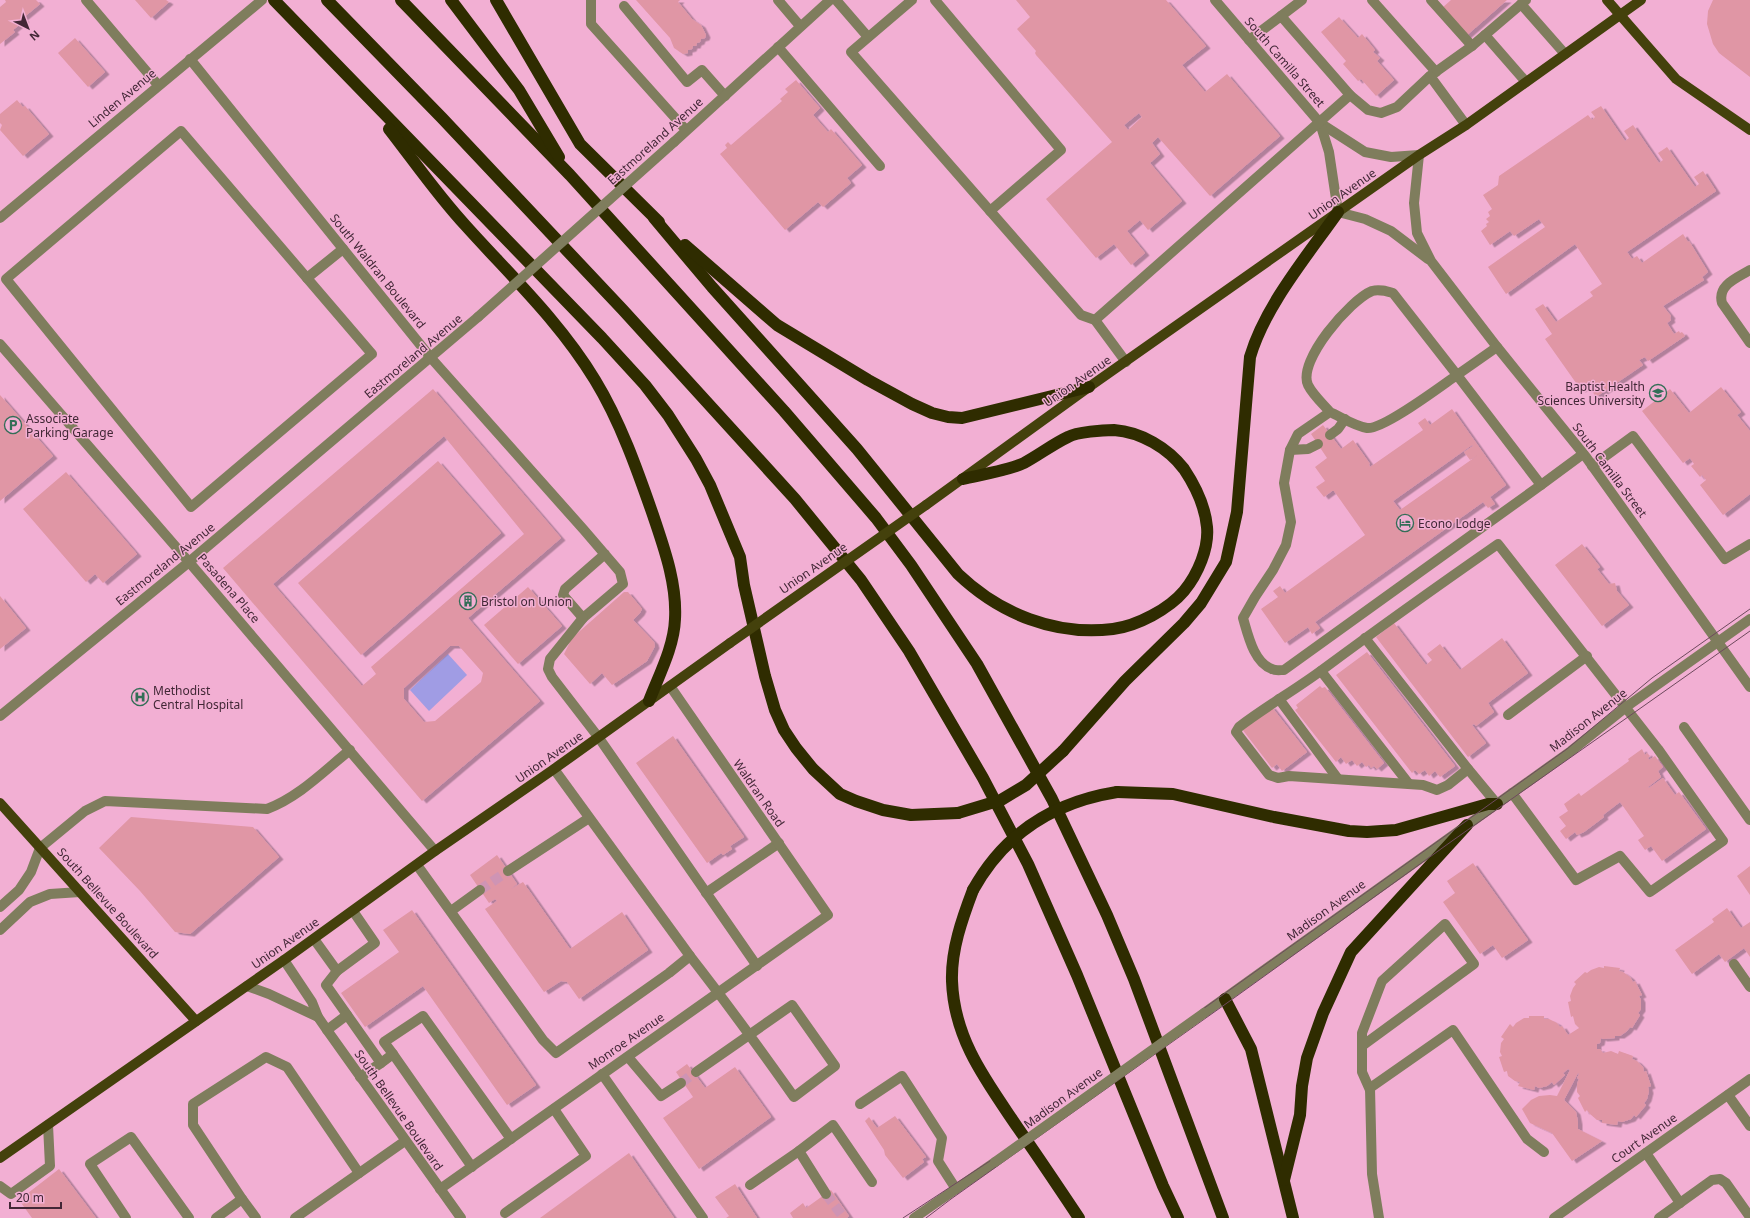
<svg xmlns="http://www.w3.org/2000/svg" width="1750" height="1218" font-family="'Noto Sans',sans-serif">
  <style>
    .water { fill: #a09ce4 }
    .building { fill: #e096a5; fill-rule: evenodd; filter: url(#shadow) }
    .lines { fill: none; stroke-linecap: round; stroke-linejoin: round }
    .minor-tunnel { stroke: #cf94b4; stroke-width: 10; stroke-dasharray: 10 5; stroke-linecap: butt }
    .minor { stroke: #7f7d5d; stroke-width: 10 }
    .major { stroke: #44410c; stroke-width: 10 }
    .highway { stroke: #2f2c00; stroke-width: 12 }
    .tram { stroke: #6e495d; stroke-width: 1 }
    .minor-bridge { stroke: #7f7d5d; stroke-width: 10 }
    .major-bridge { stroke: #44410c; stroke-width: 10 }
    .highway-bridge { stroke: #2f2c00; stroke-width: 12 }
    .labels { text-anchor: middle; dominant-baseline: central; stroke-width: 3; stroke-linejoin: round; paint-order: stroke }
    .street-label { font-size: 12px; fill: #422736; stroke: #f2afd3 }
    .poi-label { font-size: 12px; fill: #422736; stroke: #f2afd3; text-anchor: start }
  </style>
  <defs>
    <filter id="shadow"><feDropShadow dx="4.5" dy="2.5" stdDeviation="0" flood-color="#0004"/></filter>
  </defs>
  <rect width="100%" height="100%" fill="#f2afd3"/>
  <polygon class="water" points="448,654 467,675 429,711 410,690"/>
  <g class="building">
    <polygon points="5,0 36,0 40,4 23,18 25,20 13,30 15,32 0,44 0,7 6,2"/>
    <polygon points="135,0 166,0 169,2 151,18"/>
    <polygon points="636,0 680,0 678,2 692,19 701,25 706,35 705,38 701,39 700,42 697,43 696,46 693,46 692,49 688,50 688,53 683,54 674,48 670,38"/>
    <path d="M1016,0H1166L1206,46L1182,65L1205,92L1227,74L1280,136L1210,196L1158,137L1152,143L1160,154L1150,163L1182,201L1148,230L1140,220L1127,231L1145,253L1131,265L1114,244L1096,258L1046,199L1112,142L1036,55L1035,53L1036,51L1017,29L1030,17ZM1139,113L1142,117L1128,130L1124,125Z"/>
    <polygon points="1451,0 1507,0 1466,36 1442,8"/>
    <polygon points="1713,0 1750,0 1750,77 1719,53 1713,44 1707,24 1708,11"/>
    <polygon points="1339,17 1358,38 1362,34 1375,50 1373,52 1380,58 1377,61 1394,80 1376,96 1361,79 1358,81 1343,64 1346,61 1321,32"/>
    <polygon points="75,38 105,72 88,87 58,53"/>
    <polygon points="796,80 820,108 813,115 828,132 831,129 862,165 847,178 851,183 823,207 818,202 785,230 720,154 727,148 725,145 728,142 731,145 782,101 780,99 788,92 785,89"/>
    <polygon points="17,100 23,107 25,106 49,134 23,156 0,130 2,125 0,123 0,114"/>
    <polygon points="1601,106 1625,141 1629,138 1624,131 1633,125 1659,163 1663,160 1658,153 1667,147 1695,187 1699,184 1694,177 1703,171 1716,191 1627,252 1632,259 1637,256 1642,263 1683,234 1688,242 1689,241 1708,272 1702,277 1704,280 1663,306 1671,316 1670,318 1671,320 1667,323 1674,334 1679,331 1680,333 1682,332 1685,336 1648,361 1645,357 1639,360 1643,365 1596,397 1588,385 1581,390 1545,339 1552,334 1535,309 1543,304 1556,322 1593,296 1590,292 1602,284 1575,244 1506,294 1488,267 1545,227 1539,219 1514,236 1510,231 1490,245 1481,231 1487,226 1486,224 1489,222 1486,219 1490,216 1488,212 1492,209 1483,195 1498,185 1499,176 1588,115 1592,120 1595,117 1591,112"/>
    <polygon points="1721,387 1741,412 1737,415 1750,431 1750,494 1723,515 1700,485 1706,480 1702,475 1700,477 1691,466 1694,464 1690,458 1683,463 1642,411 1670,389 1689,413"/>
    <path d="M433,389L561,538L468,618L540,701L422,801L223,568ZM444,436L524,534L371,667L376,674L362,686L273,584ZM450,646H459L483,673L481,682L435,721L424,722L404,699V688Z"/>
    <polygon points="0,395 53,456 0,501"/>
    <path d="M1452,409L1506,485L1490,497L1495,504L1488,508L1483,502L1315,622L1320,628L1312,634L1308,627L1285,643L1261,609L1278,597L1273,591L1280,586L1285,593L1365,535L1334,491H1332L1324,497L1316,487L1325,481L1315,467L1327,458L1311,434L1323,425L1341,449L1353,440L1370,464H1369L1370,467L1423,430L1418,423L1425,418L1430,425ZM1472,445L1473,446L1464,452L1470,460L1478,455L1400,510L1393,501Z"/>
    <polygon points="438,461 501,533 361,655 298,583"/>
    <polygon points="66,472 137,554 103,583 95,574 86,582 23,509"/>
    <polygon points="1582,544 1600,567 1597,569 1609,584 1615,583 1617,591 1629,605 1602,626 1555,565"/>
    <polygon points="528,587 562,626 518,664 484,625"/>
    <polygon points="624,592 628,592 642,609 640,613 633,620 654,642 655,646 647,661 612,685 602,673 590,684 564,654 572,638"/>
    <polygon points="0,596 26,628 0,649"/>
    <polygon points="1394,623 1426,665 1432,660 1427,654 1440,644 1460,670 1502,638 1528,673 1488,703 1494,712 1476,726 1474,724 1472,725 1486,743 1468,757 1376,637"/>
    <polygon points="1367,652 1455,766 1440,777 1435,771 1429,776 1425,770 1419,774 1415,770 1412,773 1336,675"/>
    <polygon points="1320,686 1322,688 1325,687 1384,763 1377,769 1374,766 1371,768 1369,765 1366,767 1362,762 1357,766 1352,760 1346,764 1341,757 1336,762 1295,710 1298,708 1296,705"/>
    <polygon points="1271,706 1307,752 1282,771 1277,764 1272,768 1242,729"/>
    <polygon points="673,736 744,837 730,846 732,849 723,855 721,853 707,863 636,763"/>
    <polygon points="1642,749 1645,755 1647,753 1650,756 1648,758 1649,760 1655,756 1663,767 1658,771 1661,777 1648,787 1649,788 1663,778 1675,795 1679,792 1706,829 1662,861 1651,846 1645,850 1638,840 1644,836 1620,802 1603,815 1604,817 1584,832 1577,835 1575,832 1566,839 1560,831 1566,826 1559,817 1568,811 1564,804 1579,793 1581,796 1629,761 1628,759"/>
    <polygon points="131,817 253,827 279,857 190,934 175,932 140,891 99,848"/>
    <polygon points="497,855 517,884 511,889 523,882 570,949 622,912 648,950 579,999 567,982 561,981 544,992 485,909 497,901 495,899 489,903 470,875"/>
    <polygon points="1473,863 1528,940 1502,958 1493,945 1480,954 1443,902 1455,893 1447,881"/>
    <polygon points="1750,866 1750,895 1737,876"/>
    <polygon points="1727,908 1741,928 1750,922 1750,957 1744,948 1725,962 1719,954 1692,974 1675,950 1714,922 1712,919"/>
    <polygon points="412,910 536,1085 507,1105 423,986 365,1027 341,993 399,952 383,930"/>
    <polygon points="1604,966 1620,968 1619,971 1623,972 1630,977 1633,982 1635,981 1642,995 1639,996 1641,1000 1641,1009 1638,1013 1640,1015 1632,1028 1630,1027 1627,1031 1620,1036 1615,1036 1615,1038 1603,1039 1601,1038 1600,1043 1597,1044 1597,1049 1600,1049 1603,1053 1611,1051 1618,1054 1619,1051 1633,1056 1632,1059 1637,1061 1643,1067 1644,1072 1646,1071 1651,1086 1648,1087 1649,1091 1647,1099 1644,1103 1646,1105 1636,1117 1634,1115 1631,1119 1622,1122 1618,1121 1617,1125 1602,1123 1602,1120 1597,1120 1590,1114 1587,1110 1585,1112 1578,1098 1580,1096 1577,1092 1577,1084 1579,1079 1577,1078 1579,1074 1578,1073 1564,1100 1576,1112 1578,1122 1578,1129 1602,1141 1572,1161 1552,1133 1530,1123 1522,1109 1531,1100 1539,1096 1550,1095 1557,1096 1570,1070 1568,1069 1563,1073 1565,1075 1554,1085 1552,1082 1547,1086 1539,1088 1535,1086 1534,1090 1518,1086 1520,1082 1515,1081 1508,1076 1507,1071 1504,1072 1499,1057 1502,1056 1500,1052 1501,1043 1504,1039 1501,1037 1510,1024 1513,1027 1516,1023 1524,1018 1529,1018 1529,1016 1544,1016 1544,1019 1549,1019 1557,1023 1560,1027 1562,1026 1568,1035 1579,1028 1575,1024 1573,1016 1571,1017 1568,1002 1571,1001 1570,996 1573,988 1576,984 1574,982 1585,972 1587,973 1591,970 1599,967 1604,968"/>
    <polygon points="687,1064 705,1088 735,1067 771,1117 699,1169 663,1118 693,1097 676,1072"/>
    <polygon points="895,1116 926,1157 922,1159 924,1162 903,1178 885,1155 884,1150 865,1121 869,1117 877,1128"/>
    <polygon points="629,1153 674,1218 540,1218"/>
    <polygon points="59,1169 96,1218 32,1218 19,1200"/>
    <polygon points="735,1184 757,1218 726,1218 729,1216 715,1197"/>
    <polygon points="831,1190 849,1216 847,1218 793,1218 790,1213 803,1203 806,1208"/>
  </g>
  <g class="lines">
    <g class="minor-tunnel">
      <polyline points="480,890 508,871"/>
      <polyline points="681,1083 696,1072"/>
      <polyline points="826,1194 844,1218"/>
    </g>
    <g class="minor">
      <polyline points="86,0 158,85"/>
      <polyline points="591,0 591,24 686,130"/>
      <polyline points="778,0 800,26"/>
      <polyline points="836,0 868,37"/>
      <polyline points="912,0 851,52 1081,315 1095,320 1126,362"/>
      <polyline points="935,0 1061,150 990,211"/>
      <polyline points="1215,0 1320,123 1365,152 1391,157 1419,155 1414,203 1417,233 1431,261 1497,347 1586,457 1750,687"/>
      <polyline points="1372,0 1436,72"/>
      <polyline points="1431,0 1472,46"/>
      <polyline points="1521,4 1565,54"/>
      <polyline points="624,6 687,82 702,70 725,96"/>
      <polyline points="1281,16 1302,0"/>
      <polyline points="1485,35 1526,82"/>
      <polyline points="1249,40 1281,16 1350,95 1368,110 1381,113 1397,107 1430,76 1472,46 1526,0"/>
      <polyline points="778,47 880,166"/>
      <polyline points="190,59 431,358 584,530 620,572 623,584 583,618 563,595 565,589 605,554"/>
      <polyline points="1430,76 1466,125"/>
      <polyline points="1320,123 1329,152 1338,212 1365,219 1391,231 1428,259"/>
      <polygon points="181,131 372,354 191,507 6,279"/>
      <polyline points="674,142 830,0"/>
      <polyline points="0,218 262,0"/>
      <path d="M1750,270C1737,278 1717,285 1722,303L1750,343"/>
      <polyline points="307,278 343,249"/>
      <polyline points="1095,320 1350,95"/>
      <polyline points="0,344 189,562 435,851"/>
      <path d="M1330,412C1341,417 1354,426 1367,428C1383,430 1441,386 1457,375L1541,485L1284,670C1280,670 1275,671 1272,669C1254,663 1248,635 1243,618L1255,597L1273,570L1286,545L1291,522L1284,483L1290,450L1298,434L1330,412C1323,404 1313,395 1308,385C1297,361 1350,300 1372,291C1379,289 1386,291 1393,293L1457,375L1497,347"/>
      <polyline points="1330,435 1338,429 1345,419"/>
      <polyline points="1290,450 1308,449 1318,444"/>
      <polyline points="1592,466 1633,436 1725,559 1750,544"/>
      <polyline points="1541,485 1583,454"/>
      <polyline points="583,618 550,659 548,669 552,677 599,738 757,966"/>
      <polyline points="1365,638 1468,769 1497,804"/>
      <polyline points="1321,671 1409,784"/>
      <polyline points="1279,699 1338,779"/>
      <polyline points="1508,715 1587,656"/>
      <polyline points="0,716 189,562 478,317"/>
      <polyline points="1684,727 1750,820"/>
      <path d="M1468,769L1448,785L1437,790L1423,785L1289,776L1278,778L1269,775L1236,732L1239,727C1265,707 1295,690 1322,670C1380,627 1439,585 1498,544L1658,749L1723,841L1650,892L1620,856L1576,880L1512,793"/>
      <polyline points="417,865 543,1040 556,1053 669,973 690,956 554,769"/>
      <polyline points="508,871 589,818"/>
      <polyline points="706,893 779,843"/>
      <path d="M0,907L19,890L31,872L40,848L85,811L105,801L267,809C299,797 324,771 350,750"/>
      <polyline points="451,911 480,890"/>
      <polyline points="0,930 30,902 50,894 80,892"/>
      <polyline points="314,939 337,971 375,943 353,911"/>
      <path d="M690,956C726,1002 760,1049 794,1097L835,1066L792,1005L696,1072"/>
      <polyline points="284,960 312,1002 318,1017 327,1030 461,1218"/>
      <polyline points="1734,964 1750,987"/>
      <polyline points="337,971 326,985 381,1063 360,1077"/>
      <polyline points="247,986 269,994 318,1017"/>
      <polyline points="1204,1013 1571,751 1626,707 1750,619"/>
      <polyline points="327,1030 347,1015"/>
      <polyline points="1362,1046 1474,964 1445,924 1382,981 1362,1033 1362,1072 1370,1090"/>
      <polyline points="393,1054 384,1042 423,1016 511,1139"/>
      <polyline points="628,1057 661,1096 681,1083"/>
      <polyline points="381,1063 393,1054 472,1167"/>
      <polyline points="602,1074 703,1218"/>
      <polyline points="1728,1095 1750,1126"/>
      <polyline points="860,1104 902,1076 942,1138 938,1161 956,1189"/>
      <polyline points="1646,1153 1680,1203"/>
      <polyline points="750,1185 799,1151"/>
      <polyline points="0,1186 11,1194 50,1166 48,1125"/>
      <polyline points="440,1189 828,915 670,686"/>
      <polyline points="826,1194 799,1151 833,1125 872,1182"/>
      <polyline points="505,1213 586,1156 554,1109"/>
      <polyline points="126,1218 90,1164 131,1137 189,1218"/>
      <polyline points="216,1218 242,1199"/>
      <polyline points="256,1218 242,1199 193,1125 193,1104 266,1057 287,1067 359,1173"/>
      <polyline points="295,1218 405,1141"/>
      <polyline points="914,1218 995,1162"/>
      <polyline points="1379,1218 1372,1174 1370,1088 1453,1030 1527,1139 1544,1152"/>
      <polyline points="1554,1218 1750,1079"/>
      <polyline points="1659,1218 1712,1180 1720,1179 1726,1183 1750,1217"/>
    </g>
    <g class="major">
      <polyline points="1607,0 1676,79 1750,130"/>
      <polyline points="926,505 1089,387 1419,155 1466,125 1641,0"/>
      <polyline points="0,803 196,1021"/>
      <polyline points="0,1158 284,960 435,851 554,769 730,643"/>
    </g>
    <g class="highway">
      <polyline points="274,0 602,338 645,385 668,415 696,459 710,485 740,557 744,585 765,676 775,710 784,730 796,748 813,769 840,794 856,801 883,810 911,815 958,813"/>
      <polyline points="327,0 442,118 623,310 795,499 861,580 909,651 983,778 1028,864 1077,975 1163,1186 1178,1218"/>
      <polyline points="401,0 570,175 784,411 876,518 911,565 977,664 1052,799 1107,915 1134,979 1223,1218"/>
      <polyline points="451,0 519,90 559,157"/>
      <polyline points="496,0 580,144 659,222"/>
      <path d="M389,129C414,161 438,196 466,226C511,276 560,322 595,380C620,421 637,469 653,515C664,548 677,583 675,619C674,647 659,675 649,701"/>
      <path d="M654,218L712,287L857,449L958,574C1000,614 1055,636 1113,629C1137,626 1169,609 1184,591C1198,574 1209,548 1207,527C1205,505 1196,487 1184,469C1168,448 1141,432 1114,430C1103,430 1077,432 1068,437C1053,444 1039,455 1024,463C1010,470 980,475 963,479"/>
      <polyline points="685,245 777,325 868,380 912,404 932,413 948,417 962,418 1089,387"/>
      <path d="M1063,751L1125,681L1184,623L1201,603L1226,562L1237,512L1250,357C1265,306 1307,256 1338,212"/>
      <polyline points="1117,792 1173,794 1274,817 1349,831 1367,832 1396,830 1488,804 1497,804"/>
      <path d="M973,890C962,919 951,950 952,981C954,1040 987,1082 1018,1128C1039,1158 1059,1188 1079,1218"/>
      <polyline points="1225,999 1251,1049 1293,1218"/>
      <polyline points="1284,1180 1300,1115 1302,1086 1307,1058 1323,1013 1351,952 1467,825"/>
    </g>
    <g class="tram">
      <polyline points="903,1218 993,1159 1567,749 1652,678 1750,609"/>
      <polyline points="926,1218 951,1199 1227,1003 1452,841 1750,631"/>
    </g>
    <g class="minor-bridge">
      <polyline points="478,317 674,142"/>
      <polyline points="995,1162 1204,1013"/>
    </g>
    <polyline class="major-bridge" points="730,643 926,505"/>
    <g class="highway-bridge">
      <polyline points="958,813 1001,800 1026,785 1063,751"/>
      <path d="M973,890C1004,834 1054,802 1117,792"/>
    </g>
  </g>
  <defs>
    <g id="university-ring" transform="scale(0.9)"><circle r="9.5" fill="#f2afd3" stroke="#336e57" stroke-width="1.5"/><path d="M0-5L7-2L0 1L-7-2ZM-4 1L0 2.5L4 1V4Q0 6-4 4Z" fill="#336e57"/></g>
    <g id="parking-ring" transform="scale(0.9)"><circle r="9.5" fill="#f2afd3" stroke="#336e57" stroke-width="1.5"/><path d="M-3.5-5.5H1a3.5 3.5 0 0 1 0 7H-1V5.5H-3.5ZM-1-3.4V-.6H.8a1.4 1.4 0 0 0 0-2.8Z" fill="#336e57"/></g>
    <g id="hotel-ring" transform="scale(0.9)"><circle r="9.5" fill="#f2afd3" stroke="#336e57" stroke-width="1.5"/><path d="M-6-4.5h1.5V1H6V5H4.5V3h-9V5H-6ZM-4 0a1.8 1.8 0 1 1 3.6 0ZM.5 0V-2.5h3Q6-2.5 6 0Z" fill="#336e57"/></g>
    <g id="building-ring" transform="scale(0.9)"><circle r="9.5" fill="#f2afd3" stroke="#336e57" stroke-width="1.5"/><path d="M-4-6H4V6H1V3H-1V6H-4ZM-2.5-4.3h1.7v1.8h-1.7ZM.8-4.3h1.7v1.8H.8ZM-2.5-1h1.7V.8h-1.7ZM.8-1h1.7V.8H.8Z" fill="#336e57"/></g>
    <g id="hospital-ring" transform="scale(0.9)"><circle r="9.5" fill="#f2afd3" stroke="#336e57" stroke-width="1.5"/><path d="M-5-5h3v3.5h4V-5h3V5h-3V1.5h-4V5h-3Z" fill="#336e57"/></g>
  </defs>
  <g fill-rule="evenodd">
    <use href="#university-ring" x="1658" y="393"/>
    <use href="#parking-ring" x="13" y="425"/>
    <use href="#hotel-ring" x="1405" y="523"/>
    <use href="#building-ring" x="468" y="601"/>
    <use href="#hospital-ring" x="140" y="697"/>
  </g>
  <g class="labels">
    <g class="street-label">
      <text transform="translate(1285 62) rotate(49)">South Camilla Street</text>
      <text transform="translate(122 98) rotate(-40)">Linden Avenue</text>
      <text transform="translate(655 141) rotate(-42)">Eastmoreland Avenue</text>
      <text transform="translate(1342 194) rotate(-35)">Union Avenue</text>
      <text transform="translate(378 271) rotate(51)">South Waldran Boulevard</text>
      <text transform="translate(413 356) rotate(-40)">Eastmoreland Avenue</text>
      <text transform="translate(1077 381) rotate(-35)">Union Avenue</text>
      <text transform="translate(1610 470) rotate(53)">South Camilla Street</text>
      <text transform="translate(165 564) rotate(-39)">Eastmoreland Avenue</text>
      <text transform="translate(813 568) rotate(-35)">Union Avenue</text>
      <text transform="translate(229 588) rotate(49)">Pasadena Place</text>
      <text transform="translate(1588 720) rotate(-38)">Madison Avenue</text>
      <text transform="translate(549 757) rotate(-35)">Union Avenue</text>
      <text transform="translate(759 793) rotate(55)">Waldran Road</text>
      <text transform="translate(108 903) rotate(48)">South Bellevue Boulevard</text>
      <text transform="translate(1326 910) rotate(-36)">Madison Avenue</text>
      <text transform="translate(285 943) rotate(-35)">Union Avenue</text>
      <text transform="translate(626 1041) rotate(-35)">Monroe Avenue</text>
      <text transform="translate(1063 1098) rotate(-36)">Madison Avenue</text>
      <text transform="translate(399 1110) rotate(55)">South Bellevue Boulevard</text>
      <text transform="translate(1644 1138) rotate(-35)">Court Avenue</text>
    </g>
    <g class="poi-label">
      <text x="1645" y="386" text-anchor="end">Baptist Health<tspan x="1645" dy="14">Sciences University</tspan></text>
      <text x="26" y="418">Associate<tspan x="26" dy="14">Parking Garage</tspan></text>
      <text x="1418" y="523">Econo Lodge</text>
      <text x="481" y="601">Bristol on Union</text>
      <text x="153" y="690">Methodist<tspan x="153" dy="14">Central Hospital</tspan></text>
    </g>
  </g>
  <g transform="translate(28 28) rotate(138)" stroke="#f2afd3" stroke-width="3" paint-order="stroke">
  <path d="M0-3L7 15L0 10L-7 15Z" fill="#422736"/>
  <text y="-6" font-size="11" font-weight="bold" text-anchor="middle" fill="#422736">N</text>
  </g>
  <path d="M10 1202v6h51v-6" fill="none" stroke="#422736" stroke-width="2"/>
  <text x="16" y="1202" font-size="12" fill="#422736" stroke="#f2afd3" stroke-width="3" paint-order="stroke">20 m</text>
</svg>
